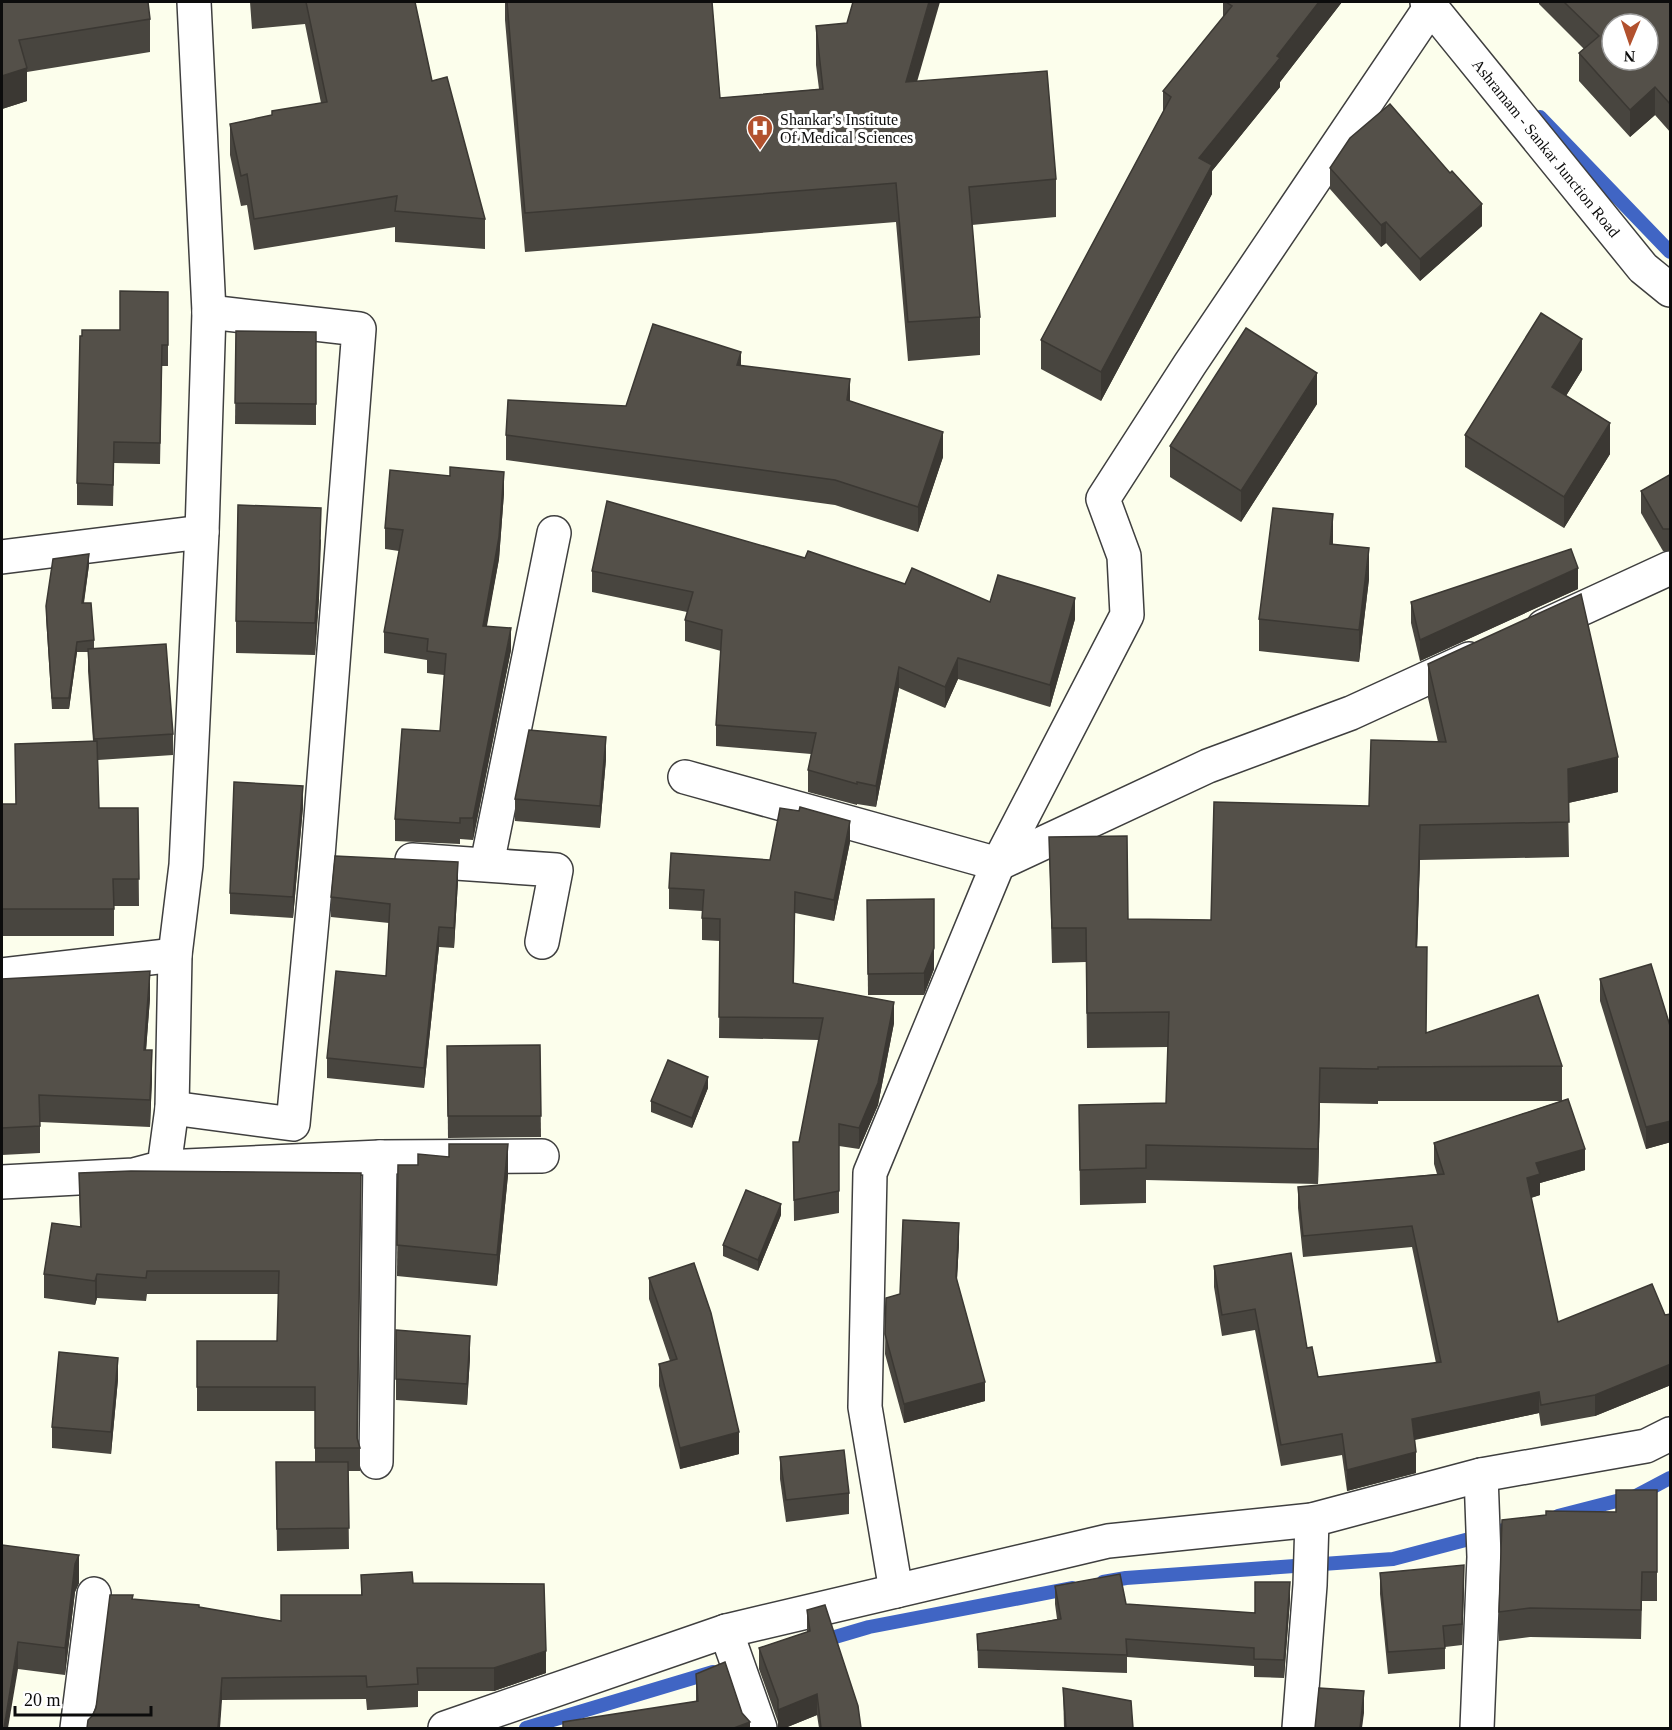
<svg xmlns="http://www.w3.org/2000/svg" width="1672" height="1730" font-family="Georgia,serif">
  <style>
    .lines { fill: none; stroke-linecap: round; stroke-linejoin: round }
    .stream { stroke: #4065c4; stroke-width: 14 }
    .minor-casing { stroke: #3f3f3f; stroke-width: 36 }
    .minor { stroke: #fff; stroke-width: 33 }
    .wall { fill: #48453f }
    .shaded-wall { fill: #3b3833 }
    .building { fill: #545049; stroke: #3b3833; stroke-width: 1.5; fill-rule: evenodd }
    .labels { text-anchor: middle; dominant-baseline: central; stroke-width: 6; stroke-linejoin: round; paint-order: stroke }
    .poi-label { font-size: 16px; fill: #0c0c0c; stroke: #fff; text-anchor: start }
    .street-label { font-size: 16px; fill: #0c0c0c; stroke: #fff }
  </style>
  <rect width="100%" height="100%" fill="#fcfeec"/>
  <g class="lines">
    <g class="stream">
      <polyline points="1540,117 1670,252"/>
      <polyline points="1558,1516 1636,1496 1670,1478"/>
      <polyline points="1103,1582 1126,1578 1393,1559 1519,1526"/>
      <polyline points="818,1642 869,1627 1072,1588"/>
      <polyline points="526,1728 713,1672"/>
    </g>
    <g class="minor-casing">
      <g id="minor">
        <polyline points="1427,2 1643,268 1670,290"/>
        <polyline points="2,557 202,532"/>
        <polyline points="1544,626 1670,568"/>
        <polyline points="685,777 998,864 1208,766 1351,713 1469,659"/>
        <polyline points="412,860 556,870 542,942"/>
        <polyline points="487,864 554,533"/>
        <polyline points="2,975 175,955"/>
        <polyline points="172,1108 293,1124 318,856 359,329 209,312"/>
        <polyline points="164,1167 380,1157 542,1156"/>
        <polyline points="2,1182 134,1175 164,1167 172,1108 175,955 186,865 202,532 209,312 194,2"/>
        <polyline points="376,1462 380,1157"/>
        <polyline points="896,1591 865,1407 870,1173 998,864 1127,615 1124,556 1103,499 1190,364 1432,5"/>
        <polyline points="726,1631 760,1728"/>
        <polyline points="77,1728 94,1594"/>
        <polyline points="445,1728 726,1631 1108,1541 1312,1520 1481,1475 1646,1446 1670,1434"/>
        <polyline points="1299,1728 1310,1585 1312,1520"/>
        <polyline points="1477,1728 1484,1557 1481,1475"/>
      </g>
    </g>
    <use href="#minor" class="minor"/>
  </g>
  <g class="wall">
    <polygon points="2,2 150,19 150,52 27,72 27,101 2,109"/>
    <polygon points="250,2 415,2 432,81 485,219 485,249 395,242 395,227 254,250 247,205 241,206 230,155 230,124 272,115 272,111 321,103 305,24 252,29"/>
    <polygon points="505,2 712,2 720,98 819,89 816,65 816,26 917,81 1056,179 1056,217 972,225 980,317 980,355 908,361 896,222 525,252 505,20"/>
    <polygon points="1223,2 1342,2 1280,82 1280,87 1212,171 1212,194 1101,401 1041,369 1041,340 1163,112 1163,91 1223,18"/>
    <polygon points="1539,2 1671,2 1671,133 1655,115 1630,137 1579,81 1579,53 1584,49 1539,4"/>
    <polygon points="1330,168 1450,173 1482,226 1420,281 1386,243 1381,247 1330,189"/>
    <polygon points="168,292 168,366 162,366 160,464 114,463 113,506 77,505 77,483 120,330"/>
    <polygon points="236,331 316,332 316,425 235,424"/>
    <polygon points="741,365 850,401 943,457 918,532 835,505 506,460 506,435 626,406"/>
    <polygon points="1582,370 1566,396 1610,454 1564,528 1465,467 1465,435"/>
    <polygon points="1317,404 1241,522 1170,477 1170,446"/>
    <polygon points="1671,474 1671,551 1663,551 1641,513 1641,491"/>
    <polygon points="504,493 499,559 486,627 511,650 473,840 460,839 460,844 395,841 395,819 440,731 444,675 427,673 427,660 384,653 384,632 399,551 385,549 385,528"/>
    <polygon points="321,539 319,598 315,655 236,653 236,621"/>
    <polygon points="1333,544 1369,579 1359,662 1259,651 1259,619"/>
    <polygon points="805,558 905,584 1075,619 1050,707 958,679 945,708 899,688 876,807 857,804 857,805 808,792 808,770 811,754 716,746 716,725 721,651 685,641 685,620 687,612 592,592 592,571"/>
    <polygon points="89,565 84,603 94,640 94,649 173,734 173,755 98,760 99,808 138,808 139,906 114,906 114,936 2,936 2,804 16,804 15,744 93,741 88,671 88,652 77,652 69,709 52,709 46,617 46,606"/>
    <polygon points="1578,589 1420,661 1411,623 1411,602"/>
    <polygon points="1428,664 1618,792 1568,803 1569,857 1420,860 1417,947 1426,1033 1562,1066 1562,1101 1585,1170 1540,1183 1540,1195 1531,1198 1558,1322 1665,1315 1671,1314 1671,1385 1595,1416 1541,1426 1539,1413 1415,1440 1416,1473 1347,1491 1342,1455 1281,1466 1255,1330 1222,1336 1214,1287 1214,1266 1307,1348 1318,1377 1436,1363 1412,1247 1303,1257 1298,1208 1298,1187 1437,1174 1434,1164 1434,1143 1561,1101 1378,1101 1378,1104 1320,1103 1318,1184 1146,1180 1146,1203 1080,1205 1079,1105 1166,1103 1168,1047 1087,1048 1086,962 1052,963 1049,837 1128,919 1211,920 1369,806 1438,742 1428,698"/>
    <polygon points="606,759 600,828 515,821 515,799"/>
    <polygon points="303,807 293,918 230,914 230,893"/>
    <polygon points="850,842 834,921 795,913 794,984 894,1023 878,1105 859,1149 839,1146 839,1213 794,1221 793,1142 799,1142 819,1040 719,1038 720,941 702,940 702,911 669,909 669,888 770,860"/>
    <polygon points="458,881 454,948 439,947 424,1088 327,1078 327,1058 386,976 389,923 331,917 331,897"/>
    <polygon points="867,900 934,969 924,995 868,995"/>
    <polygon points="2,979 150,998 146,1050 152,1077 150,1127 40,1122 40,1153 2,1155"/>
    <polygon points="1600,979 1671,1029 1671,1142 1646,1149 1600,1001"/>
    <polygon points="540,1045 541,1137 448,1138 447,1046"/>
    <polygon points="708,1088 692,1128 651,1112 651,1101"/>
    <polygon points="398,1165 508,1175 497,1286 397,1276"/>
    <polygon points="79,1173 361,1173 358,1439 360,1448 360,1471 348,1471 349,1549 277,1551 276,1484 315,1462 315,1411 197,1411 197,1341 277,1341 279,1294 147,1294 146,1301 97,1298 95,1305 44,1298 44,1274 80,1227"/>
    <polygon points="781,1215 758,1271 723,1256 723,1245"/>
    <polygon points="959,1242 957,1280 985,1401 904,1423 885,1354 886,1298 900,1294"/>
    <polygon points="649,1278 739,1454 680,1469 659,1386 659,1364 670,1361 649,1299"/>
    <polygon points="396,1330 470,1357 467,1405 396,1400"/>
    <polygon points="118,1379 111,1454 52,1448 52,1427"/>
    <polygon points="780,1457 849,1493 849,1514 786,1522 780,1479"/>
    <polygon points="1657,1490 1657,1601 1642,1601 1641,1639 1530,1637 1499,1641 1499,1612 1616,1512"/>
    <polygon points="2,1545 79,1583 75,1592 65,1675 18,1669"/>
    <polygon points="1380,1573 1464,1586 1462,1645 1445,1647 1445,1669 1388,1674 1380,1594"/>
    <polygon points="361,1575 413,1583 546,1673 494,1691 418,1691 418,1707 367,1710 366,1699 222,1700 92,1716 133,1599 199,1607 281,1621 361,1595"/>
    <polygon points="1055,1586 1126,1604 1255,1613 1290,1600 1284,1678 1254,1677 1254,1666 1127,1657 1127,1673 978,1668 977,1634 1057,1619 1055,1604"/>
    <polygon points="807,1610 861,1728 819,1728 817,1715 785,1728 778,1728 778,1722 759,1669 759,1648 807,1632"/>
    <polygon points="696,1674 742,1713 750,1728 696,1701"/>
    <polygon points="1063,1688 1133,1728 1064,1728"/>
  </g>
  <g class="shaded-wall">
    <polygon points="929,2 940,2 906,120 906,82"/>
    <polygon points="1319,2 1342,2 1280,82 1280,87 1212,171 1212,194 1101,401 1101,372 1199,158"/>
    <polygon points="27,68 27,101 2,109 2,76"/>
    <polygon points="1655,87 1655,115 1630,137 1630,110"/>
    <polygon points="1482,204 1482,226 1420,281 1420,259"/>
    <polygon points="1386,222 1386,243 1381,247 1381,225"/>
    <polygon points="1582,339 1582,370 1552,418 1552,387"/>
    <polygon points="741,352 741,377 737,365"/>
    <polygon points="1317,373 1317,404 1241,522 1241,491"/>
    <polygon points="850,379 850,404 847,400"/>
    <polygon points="1610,423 1610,454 1564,528 1564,497"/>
    <polygon points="943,432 943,457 918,532 918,507"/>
    <polygon points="504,472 504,493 499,559 483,648 483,626"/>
    <polygon points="321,508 319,598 315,655 315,623"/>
    <polygon points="1333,514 1333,546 1330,544"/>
    <polygon points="1369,548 1369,579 1359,662 1359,630"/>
    <polygon points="89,554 89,565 82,614 82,603"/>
    <polygon points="1578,568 1578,589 1420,661 1420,640"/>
    <polygon points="1075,598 1075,619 1050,707 1050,685"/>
    <polygon points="511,628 511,650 473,840 473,818"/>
    <polygon points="77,642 77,652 69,709 69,698"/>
    <polygon points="958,658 958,679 945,708 945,687"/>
    <polygon points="899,667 899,688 876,807 876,786"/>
    <polygon points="606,737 606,759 600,828 600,806"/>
    <polygon points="1618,757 1618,792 1568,803 1568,769"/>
    <polygon points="303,786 303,807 293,918 293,897"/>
    <polygon points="850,821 850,842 834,921 834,900"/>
    <polygon points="1420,825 1420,860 1416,982 1416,947"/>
    <polygon points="458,862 458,881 454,948 454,928"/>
    <polygon points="439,927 439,947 424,1088 424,1068"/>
    <polygon points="934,948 934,969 924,995 924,973"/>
    <polygon points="150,971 150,998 144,1077 144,1050"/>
    <polygon points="894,1002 894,1023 878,1105 859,1149 859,1128"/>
    <polygon points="152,1050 152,1077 150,1127 150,1100"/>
    <polygon points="1320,1068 1320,1103 1318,1184 1318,1149"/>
    <polygon points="708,1077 708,1088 692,1128 692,1118"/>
    <polygon points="1671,1121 1671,1142 1646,1149 1646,1127"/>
    <polygon points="508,1144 508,1175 497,1286 497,1255"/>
    <polygon points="1585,1149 1585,1170 1540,1183 1540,1195 1527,1199 1527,1178 1536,1163"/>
    <polygon points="781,1204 781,1215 758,1271 758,1260"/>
    <polygon points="959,1223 959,1242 956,1296 956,1277"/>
    <polygon points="97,1274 97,1298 95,1305 95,1281"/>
    <polygon points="470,1336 470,1357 467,1405 467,1384"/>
    <polygon points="118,1358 118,1379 111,1454 111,1432"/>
    <polygon points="1671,1364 1671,1385 1595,1416 1595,1395"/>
    <polygon points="985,1382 985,1401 904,1423 904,1404"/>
    <polygon points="1539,1392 1539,1413 1412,1440 1412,1419"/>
    <polygon points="739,1432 739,1454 680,1469 680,1448"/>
    <polygon points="1416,1452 1416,1473 1347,1491 1347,1470"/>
    <polygon points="79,1555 79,1583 75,1592 65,1675 65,1648 75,1564"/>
    <polygon points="1464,1565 1464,1586 1462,1645 1462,1624"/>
    <polygon points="1290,1582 1290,1600 1284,1678 1284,1660"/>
    <polygon points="18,1642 18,1669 8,1728 4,1728"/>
    <polygon points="546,1651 546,1673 494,1691 494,1668"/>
    <polygon points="222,1678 222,1700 220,1728 218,1728"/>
    <polygon points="1364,1691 1364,1713 1362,1728 1360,1728"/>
    <polygon points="817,1694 817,1715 785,1728 778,1728 778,1710"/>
    <polygon points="750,1722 750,1728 734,1728"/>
  </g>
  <g class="building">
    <polygon points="2,2 148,2 150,19 19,40 27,68 2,76"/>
    <polygon points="306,2 415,2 432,81 447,77 485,219 395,211 397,196 254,219 247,174 241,176 230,124 272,115 272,111 327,102"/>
    <polygon points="507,2 712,2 720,98 823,89 816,26 847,23 853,2 929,2 906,82 1047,71 1056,179 969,187 980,317 908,322 896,183 525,213"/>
    <polygon points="1226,2 1319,2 1277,56 1280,58 1199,158 1212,165 1101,372 1041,340 1171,97 1163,91 1232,6"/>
    <path d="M1564,2H1671V105L1655,87L1630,110L1579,53L1599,36ZM1612,24H1648V60H1612Z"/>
    <polygon points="1390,104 1450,173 1452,171 1482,204 1420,259 1386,222 1381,225 1330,168 1350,138"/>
    <polygon points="120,291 168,292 168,345 162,345 160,443 114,442 113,485 77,483 80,336 82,336 82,330 120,330"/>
    <polygon points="1541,313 1582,339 1552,387 1610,423 1564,497 1465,435"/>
    <polygon points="653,324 741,352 737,365 850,379 847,400 943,432 918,507 835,480 506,435 508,400 626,406"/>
    <polygon points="1246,328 1317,373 1241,491 1170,446"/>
    <polygon points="236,331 316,332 316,404 235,403"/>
    <polygon points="450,467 504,472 499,537 483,626 511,628 473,818 460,818 460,823 395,819 402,729 440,731 446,654 427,651 428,639 384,632 403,530 385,528 390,470 450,476"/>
    <polygon points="1671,474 1671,529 1663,529 1641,491"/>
    <polygon points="607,501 805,558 808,551 905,584 912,568 990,602 998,575 1075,598 1050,685 958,658 945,687 899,667 876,786 857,782 857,784 808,770 816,733 716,725 722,630 685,620 693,592 592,571"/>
    <polygon points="238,505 321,508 319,566 315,623 236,621"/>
    <polygon points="1273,508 1333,514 1330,544 1369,548 1359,630 1259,619"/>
    <polygon points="1571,549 1578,568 1420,640 1411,602"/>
    <polygon points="89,554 82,603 91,603 94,640 77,642 69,698 52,698 46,606 53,559"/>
    <polygon points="1581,594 1618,757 1568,769 1569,822 1420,825 1416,947 1427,947 1426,1033 1538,995 1562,1066 1378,1067 1378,1069 1320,1068 1318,1149 1146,1145 1146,1168 1080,1170 1079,1105 1166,1103 1169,1012 1087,1013 1086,928 1052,928 1049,837 1127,836 1128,919 1211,920 1214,802 1369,806 1371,740 1446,742 1428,664"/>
    <polygon points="166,644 173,734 94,739 88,649"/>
    <polygon points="529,730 606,737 600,806 515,799"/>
    <polygon points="97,741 99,808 138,808 139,879 113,879 114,909 2,909 2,804 16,804 15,744"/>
    <polygon points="234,782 303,786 293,897 230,893"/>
    <polygon points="800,807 850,821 834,900 795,892 793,983 894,1002 878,1083 859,1128 839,1124 839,1191 794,1200 793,1142 799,1142 823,1018 719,1017 720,919 702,918 704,890 669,888 671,853 770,860 780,808 799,811"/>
    <polygon points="335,856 458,862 454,928 439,927 424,1068 327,1058 336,971 386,976 390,904 331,897"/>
    <polygon points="934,899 934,948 924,973 868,974 867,900"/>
    <polygon points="1651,964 1671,1029 1671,1121 1646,1127 1600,979"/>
    <polygon points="150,971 144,1050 152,1050 150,1100 39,1095 40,1126 2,1128 2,979"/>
    <polygon points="540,1045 541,1116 448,1116 447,1046"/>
    <polygon points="668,1060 708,1077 692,1118 651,1101"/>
    <polygon points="1568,1099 1585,1149 1536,1163 1540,1174 1527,1178 1558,1322 1652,1284 1665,1315 1671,1314 1671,1364 1595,1395 1541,1405 1539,1392 1412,1419 1416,1452 1347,1470 1342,1434 1281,1445 1255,1309 1222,1315 1214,1266 1291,1253 1307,1348 1312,1347 1318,1377 1441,1362 1412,1226 1303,1236 1298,1187 1444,1174 1434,1143"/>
    <polygon points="449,1144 508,1144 497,1255 397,1245 398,1165 418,1165 418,1154 449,1157"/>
    <polygon points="131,1171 361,1173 357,1438 360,1448 315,1448 315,1387 197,1387 197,1341 277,1341 279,1271 147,1271 146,1278 97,1274 95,1281 44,1274 52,1223 81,1227 79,1173"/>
    <polygon points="746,1190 781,1204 758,1260 723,1245"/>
    <polygon points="903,1220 959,1223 956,1277 985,1382 904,1404 885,1334 886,1298 900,1294"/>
    <polygon points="694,1263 711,1313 739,1432 680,1448 659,1364 677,1359 649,1278"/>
    <polygon points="396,1330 470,1336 467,1384 396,1379"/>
    <polygon points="59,1352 118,1358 111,1432 52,1427"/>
    <polygon points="844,1450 849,1493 786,1500 780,1457"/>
    <polygon points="276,1462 348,1462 349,1528 277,1529"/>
    <polygon points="1616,1490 1657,1490 1657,1572 1642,1572 1641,1610 1530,1608 1499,1612 1502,1520 1546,1515 1546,1511 1616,1512"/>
    <polygon points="2,1545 79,1555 75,1564 65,1648 18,1642 4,1728 2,1728"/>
    <polygon points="1464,1565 1462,1624 1443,1626 1445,1648 1388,1652 1380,1573"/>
    <polygon points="412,1572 413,1583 544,1584 546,1651 494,1668 417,1668 418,1684 367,1687 366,1676 222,1678 218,1728 87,1728 88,1720 92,1716 96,1708 110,1595 133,1595 132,1599 199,1605 199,1607 281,1621 281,1595 362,1595 361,1575"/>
    <polygon points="1120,1574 1126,1604 1255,1613 1255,1582 1290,1582 1284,1660 1254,1659 1254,1648 1126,1639 1127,1655 978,1650 977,1634 1061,1619 1055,1586"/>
    <polygon points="825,1605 858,1706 861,1728 821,1728 817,1694 778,1710 778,1700 759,1648 810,1631 807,1610"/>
    <polygon points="725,1662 742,1713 750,1722 734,1728 563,1728 563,1722 698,1701 696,1674"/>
    <polygon points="1063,1688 1131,1701 1133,1728 1066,1728"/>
    <polygon points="1319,1688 1364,1691 1360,1728 1315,1728"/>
  </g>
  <defs>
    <g id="hospital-pin" transform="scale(1.35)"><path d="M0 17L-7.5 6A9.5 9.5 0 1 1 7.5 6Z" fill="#b2512e" stroke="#fff"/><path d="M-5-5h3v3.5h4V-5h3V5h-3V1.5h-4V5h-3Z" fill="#fff"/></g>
  </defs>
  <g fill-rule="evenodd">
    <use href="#hospital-pin" x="760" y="128"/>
  </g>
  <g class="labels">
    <g class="poi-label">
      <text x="780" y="119">Shankar's Institute<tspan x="780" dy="18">Of Medical Sciences</tspan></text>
    </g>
    <g class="street-label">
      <text transform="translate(1546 148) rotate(51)">Ashramam - Sankar Junction Road</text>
    </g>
  </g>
  <rect width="1672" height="1730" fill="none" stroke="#0c0c0c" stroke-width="6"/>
  <g transform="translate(1630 42) rotate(182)"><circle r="28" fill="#ffffff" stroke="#9e9e9e" stroke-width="1.5"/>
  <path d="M0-4.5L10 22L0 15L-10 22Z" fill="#b2512e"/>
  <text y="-9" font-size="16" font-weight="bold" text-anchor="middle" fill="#0c0c0c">N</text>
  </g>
  <path d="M15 1706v9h136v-9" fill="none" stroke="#0c0c0c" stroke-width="3"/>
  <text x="24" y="1706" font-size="18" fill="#0c0c0c" stroke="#ffffff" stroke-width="4.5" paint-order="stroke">20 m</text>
</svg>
